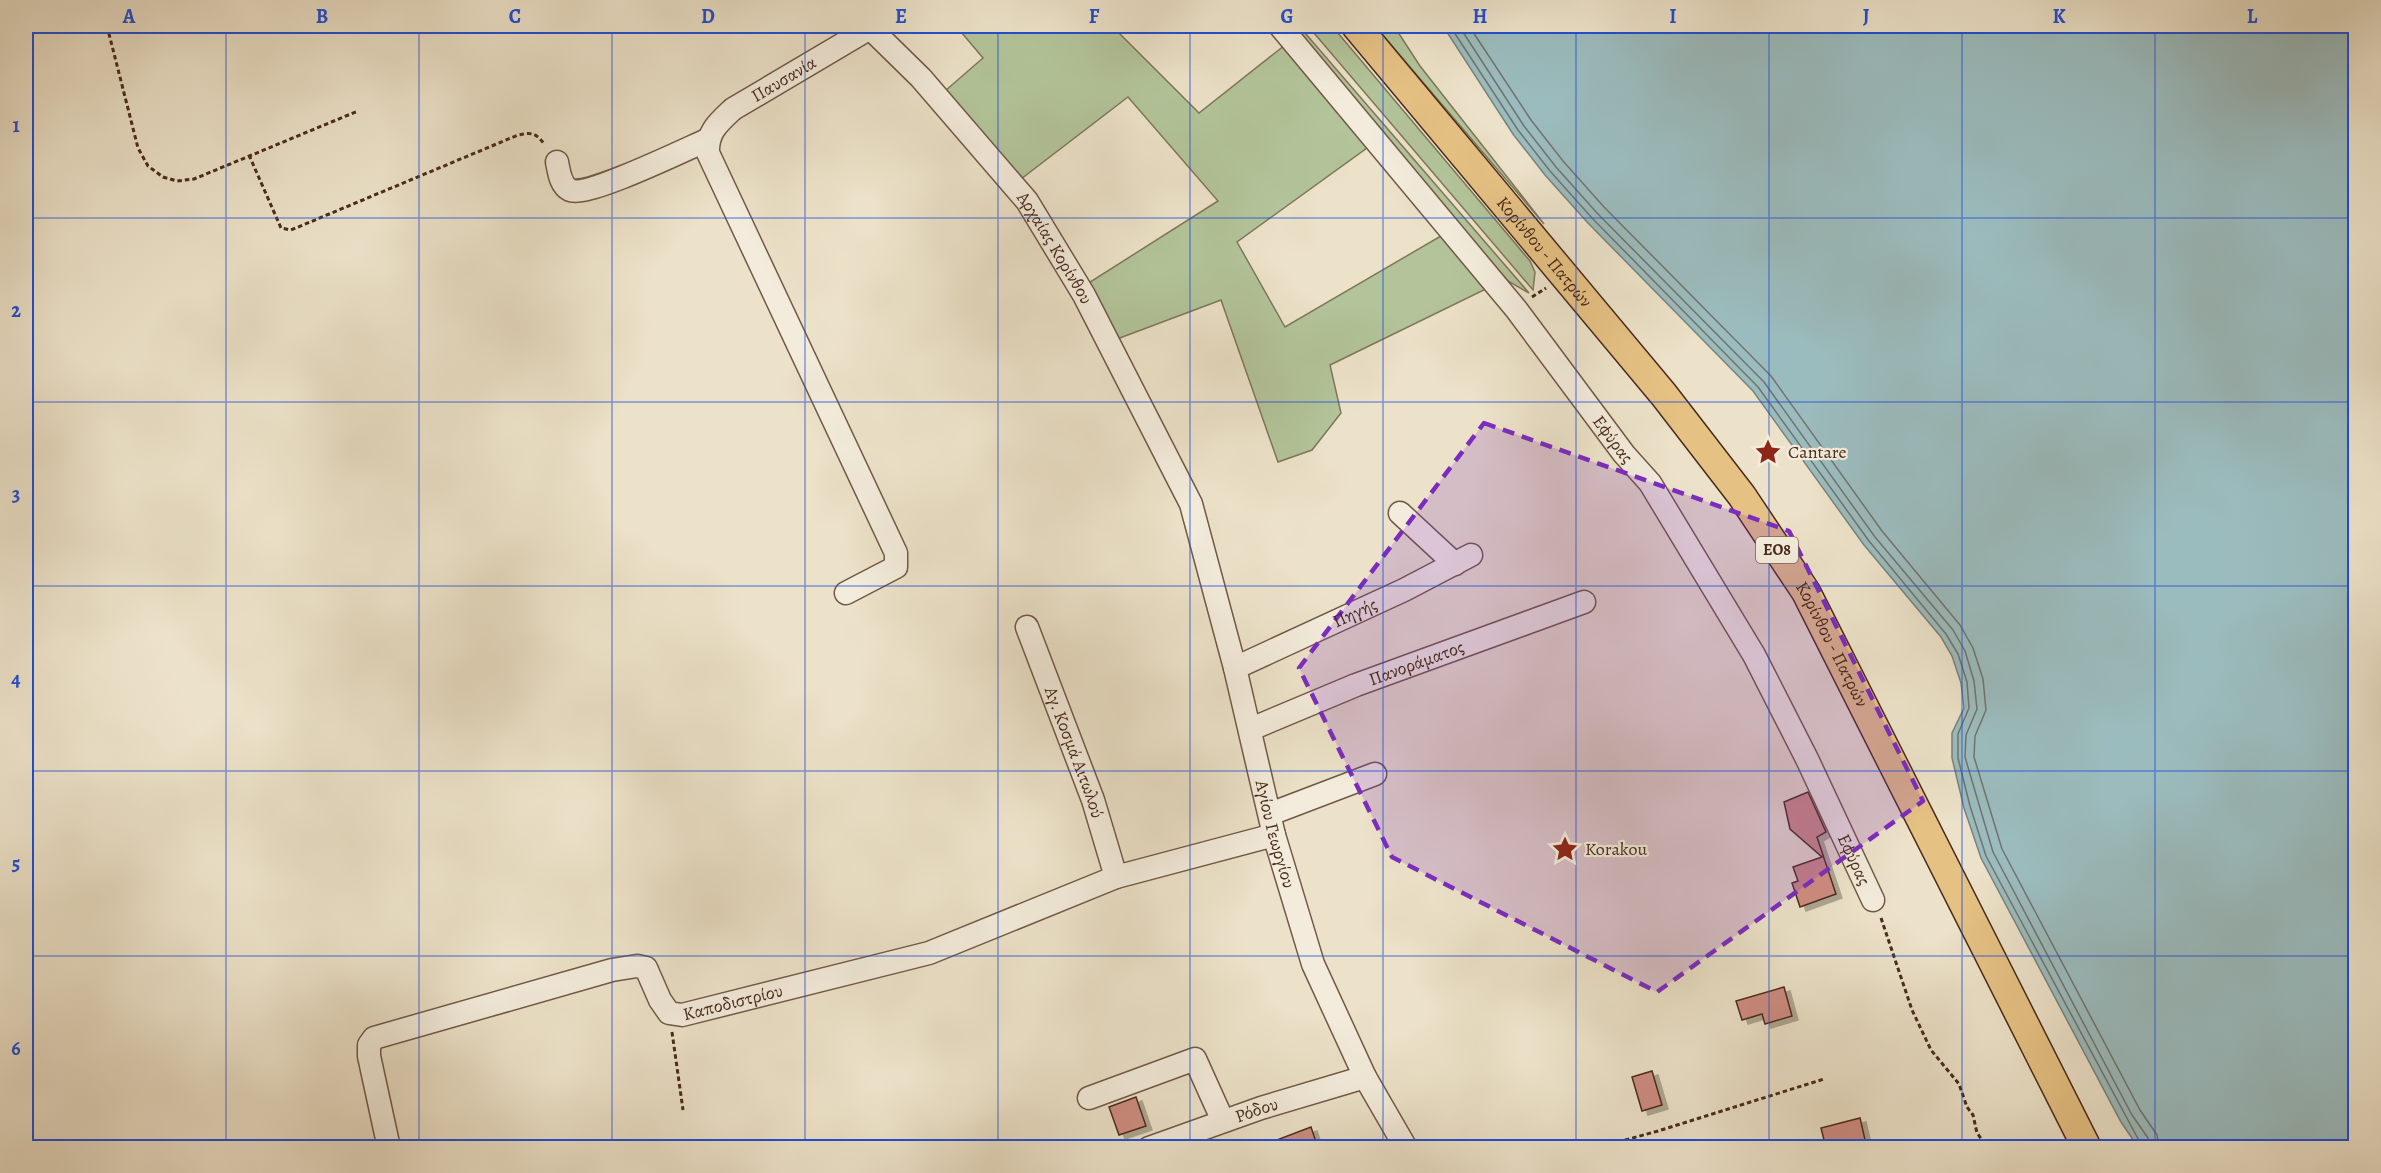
<svg xmlns="http://www.w3.org/2000/svg" width="2381" height="1173" font-family="Alegreya,serif">
  <style>
    .green { fill: #b3c49a; stroke: #7e775a; stroke-width: 1.5 }
    .water { fill: #9bbcbe; stroke: #7a827d; stroke-width: 1.5 }
    .lines { fill: none; stroke-linecap: round; stroke-linejoin: round }
    .shore { stroke: #72736c; stroke-width: 1.5 }
    .building { fill: #ce8d82; stroke: #492a1b; stroke-width: 1.5; filter: url(#shadow) }
    .minor-casing { stroke: #725846; stroke-width: 25 }
    .major-casing { stroke: #492a1b; stroke-width: 31 }
    .path { stroke: #492a1b; stroke-width: 3; stroke-dasharray: 4.5 3; stroke-linecap: butt }
    .minor { stroke: #f3ecdc; stroke-width: 22 }
    .major { stroke: #e6c184; stroke-width: 28 }
    .marked { fill: #7b2cbf; fill-opacity: 0.2; stroke: #7b2cbf; stroke-width: 4.5; stroke-dasharray: 12 8; stroke-linejoin: round }
    .grid { fill: none; stroke: #1d4ed8; stroke-width: 1.5; stroke-opacity: 0.55 }
    .labels { text-anchor: middle; dominant-baseline: central; stroke-width: 4.5; stroke-linejoin: round; paint-order: stroke }
    .shield { fill: #f3ecdc; stroke: #7c6455; stroke-width: 1.5 }
    .shield-label { font-size: 16px; font-weight: bold; fill: #492a1b }
    .street-label { font-size: 18px; fill: #492a1b; stroke: #f3ecdc }
    .poi-label { font-size: 18px; fill: #492a1b; stroke: #f3ecdc; text-anchor: start }
    .neatline { fill: none; stroke: #1d4ed8; stroke-width: 2 }
    .grid-label { font-size: 20px; text-anchor: middle; font-weight: bold; fill: #1d4ed8 }
  </style>
  <defs>
    <filter id="shadow"><feDropShadow dx="6" dy="4" stdDeviation="0" flood-color="#0004"/></filter>
  </defs>
  <rect width="100%" height="100%" fill="#ece2c9"/>
  <filter id="stains"><feTurbulence type="fractalNoise" baseFrequency=".00333" numOctaves="4"/><feColorMatrix values="0 0 0 0 .2 0 0 0 0 .09 0 0 0 0 .02 0 0 0 .5 -.17"/></filter>
  <radialGradient id="worn" r=".72"><stop offset=".6" stop-color="#630" stop-opacity="0"/><stop offset="1" stop-color="#630" stop-opacity=".3"/></radialGradient>
  <g class="green">
    <polygon points="956,26 1112,26 1199,113 1285,45 1371,145 1237,242 1285,327 1446,233 1492,286 1330,365 1341,413 1312,450 1278,462 1221,300 1117,339 1087,284 1218,201 1128,97 1021,179 945,91 983,58"/>
    <polygon points="1289,26 1299,26 1529,293 1508,281"/>
    <polygon points="1308,26 1332,26 1530,261 1535,272 1533,290"/>
    <polygon points="1375,26 1394,26 1420,66 1544,224"/>
  </g>
  <polygon class="water" points="1443,26 2355,26 2355,1147 2138,1147 2121,1122 1981,858 1964,808 1952,758 1952,733 1964,708 1961,683 1952,656 1941,637 1864,545 1753,391 1587,222 1545,175 1513,134"/>
  <g class="lines">
    <g class="shore">
      <polyline points="1450,26 1518,130 1550,171 1592,218 1758,387 1869,541 1946,634 1958,654 1967,682 1969,708 1958,734 1958,758 1970,806 1986,856 2143,1148"/>
      <polyline points="1459,26 1524,126 1556,167 1597,213 1764,382 1875,537 1953,630 1965,651 1974,681 1977,709 1966,735 1965,757 1993,852 2132,1115 2148,1138 2150,1148"/>
      <polyline points="1469,26 1531,120 1563,161 1604,207 1771,376 1882,531 1960,625 1973,648 1983,679 1986,710 1975,736 1974,757 2002,849 2140,1110 2157,1135 2159,1148"/>
    </g>
  </g>
  <g class="building">
    <polygon points="1808,792 1826,832 1817,837 1836,894 1800,907 1792,883 1798,881 1793,867 1822,857 1790,829 1784,802"/>
    <polygon points="1784,987 1792,1016 1765,1024 1762,1014 1742,1020 1736,1001"/>
    <polygon points="1652,1071 1662,1105 1642,1111 1632,1077"/>
    <polygon points="1136,1097 1146,1126 1119,1135 1109,1107"/>
    <polygon points="1860,1118 1867,1148 1826,1148 1821,1128"/>
    <polygon points="1311,1127 1318,1148 1262,1148 1261,1146"/>
  </g>
  <g class="lines">
    <g class="minor-casing">
      <g id="minor">
        <path id="s1" d="M868,26L921,78L1027,201L1084,295L1191,504L1235,668L1274,835L1313,964L1365,1077L1406,1148"/>
        <path id="s2" d="M1280,26L1516,309L1624,454L1650,483L1754,655L1807,759L1873,900"/>
        <path d="M557,162C559,171 560,185 570,190C586,198 686,149 707,140"/>
        <polyline points="1400,513 1455,564"/>
        <path id="s3" d="M846,593L896,567V553L708,153C707,132 718,123 733,109L870,28"/>
        <path id="s4" d="M1027,627L1093,800L1116,877"/>
        <path id="s5" d="M1235,668L1404,590L1471,555"/>
        <path id="s6" d="M1251,729L1356,685L1584,602"/>
        <polyline points="1270,814 1375,774"/>
        <polyline points="1089,1098 1195,1059 1223,1121"/>
        <path id="s7" d="M389,1148L369,1056V1045L374,1038L612,970L637,966L646,968L660,1000L669,1013L682,1015L929,953L1116,877L1274,835"/>
        <path id="s8" d="M1149,1148L1261,1108L1365,1077"/>
      </g>
    </g>
    <g class="major-casing">
      <g id="major">
        <path id="s9" d="M1356,26L1664,395L1742,496L1806,592L2087,1148"/>
      </g>
    </g>
    <g class="path">
      <polyline points="107,26 138,148 148,166 163,177 177,181 194,179 358,111"/>
      <path d="M249,155L281,228L291,230L518,135C532,132 536,133 545,145"/>
      <polyline points="1532,297 1546,288"/>
      <polyline points="1881,918 1912,1010 1931,1050 1959,1084 1967,1107 1973,1115 1977,1133 1988,1148"/>
      <polyline points="672,1032 683,1110"/>
      <polyline points="1596,1148 1658,1131 1824,1079"/>
    </g>
    <use href="#minor" class="minor"/>
    <use href="#major" class="major"/>
  </g>
  <path class="marked" d="M1484,423L1789,531L1923,801L1657,992L1392,857L1299,668Z"/>
  <path class="grid" d="M226,26V1148M419,26V1148M612,26V1148M805,26V1148M998,26V1148M1190,26V1148M1383,26V1148M1576,26V1148M1769,26V1148M1962,26V1148M2155,26V1148M26,218H2356M26,402H2356M26,586H2356M26,771H2356M26,956H2356"/>
  <defs>
    <g id="sight-bare" transform="scale(2.07)"><path d="M0-6L1.8-2.2L6-1.7L2.9 1.2L3.7 5.4L0 3.3L-3.7 5.4L-2.9 1.2L-6-1.7L-1.8-2.2Z" fill="#8f2418" stroke="#f3ecdc" stroke-width="2.5" paint-order="stroke"/></g>
  </defs>
  <g fill-rule="evenodd">
    <use href="#sight-bare" x="1768" y="452"/>
    <use href="#sight-bare" x="1565" y="849"/>
  </g>
  <g class="labels">
    <rect class="shield" x="1756" y="537" width="42" height="26" rx="4.5"/>
    <g class="shield-label">
      <text x="1777" y="550">ΕΟ8</text>
    </g>
    <g class="street-label">
      <text stroke="none"><textPath href="#s3" startOffset="624">Παυσανία</textPath></text>
      <text stroke="none"><textPath href="#s1" startOffset="291">Αρχαίας Κορίνθου</textPath></text>
      <text stroke="none"><textPath href="#s9" startOffset="294">Κορίνθου - Πατρών</textPath></text>
      <text stroke="none"><textPath href="#s2" startOffset="531">Εφύρας</textPath></text>
      <text stroke="none"><textPath href="#s5" startOffset="132">Πηγής</textPath></text>
      <text stroke="none"><textPath href="#s9" startOffset="782">Κορίνθου - Πατρών</textPath></text>
      <text stroke="none"><textPath href="#s6" startOffset="178">Πανοράματος</textPath></text>
      <text stroke="none"><textPath href="#s4" startOffset="134">Αγ. Κοσμά Αιτωλού</textPath></text>
      <text stroke="none"><textPath href="#s1" startOffset="922">Αγίου Γεωργίου</textPath></text>
      <text stroke="none"><textPath href="#s2" startOffset="1017">Εφύρας</textPath></text>
      <text stroke="none"><textPath href="#s7" startOffset="512">Καποδιστρίου</textPath></text>
      <text stroke="none"><textPath href="#s8" startOffset="114">Ρόδου</textPath></text>
    </g>
    <g class="poi-label">
      <text x="1788" y="452">Cantare</text>
      <text x="1585" y="849">Korakou</text>
    </g>
  </g>
  <rect width="2381" height="1173" fill="none" stroke="#ece2c9" stroke-width="66"/>
  <rect x="33" y="33" width="2315" height="1107" class="neatline"/>
  <g class="grid-label">
    <text x="129" y="23">A</text>
    <text x="322" y="23">B</text>
    <text x="515" y="23">C</text>
    <text x="708" y="23">D</text>
    <text x="901" y="23">E</text>
    <text x="1094" y="23">F</text>
    <text x="1287" y="23">G</text>
    <text x="1480" y="23">H</text>
    <text x="1673" y="23">I</text>
    <text x="1866" y="23">J</text>
    <text x="2059" y="23">K</text>
    <text x="2252" y="23">L</text>
    <text x="16" y="132">1</text>
    <text x="16" y="317">2</text>
    <text x="16" y="501">3</text>
    <text x="16" y="686">4</text>
    <text x="16" y="870">5</text>
    <text x="16" y="1055">6</text>
  </g>
  <rect width="100%" height="100%" filter="url(#stains)"/>
  <rect width="100%" height="100%" fill="url(#worn)"/>
</svg>
